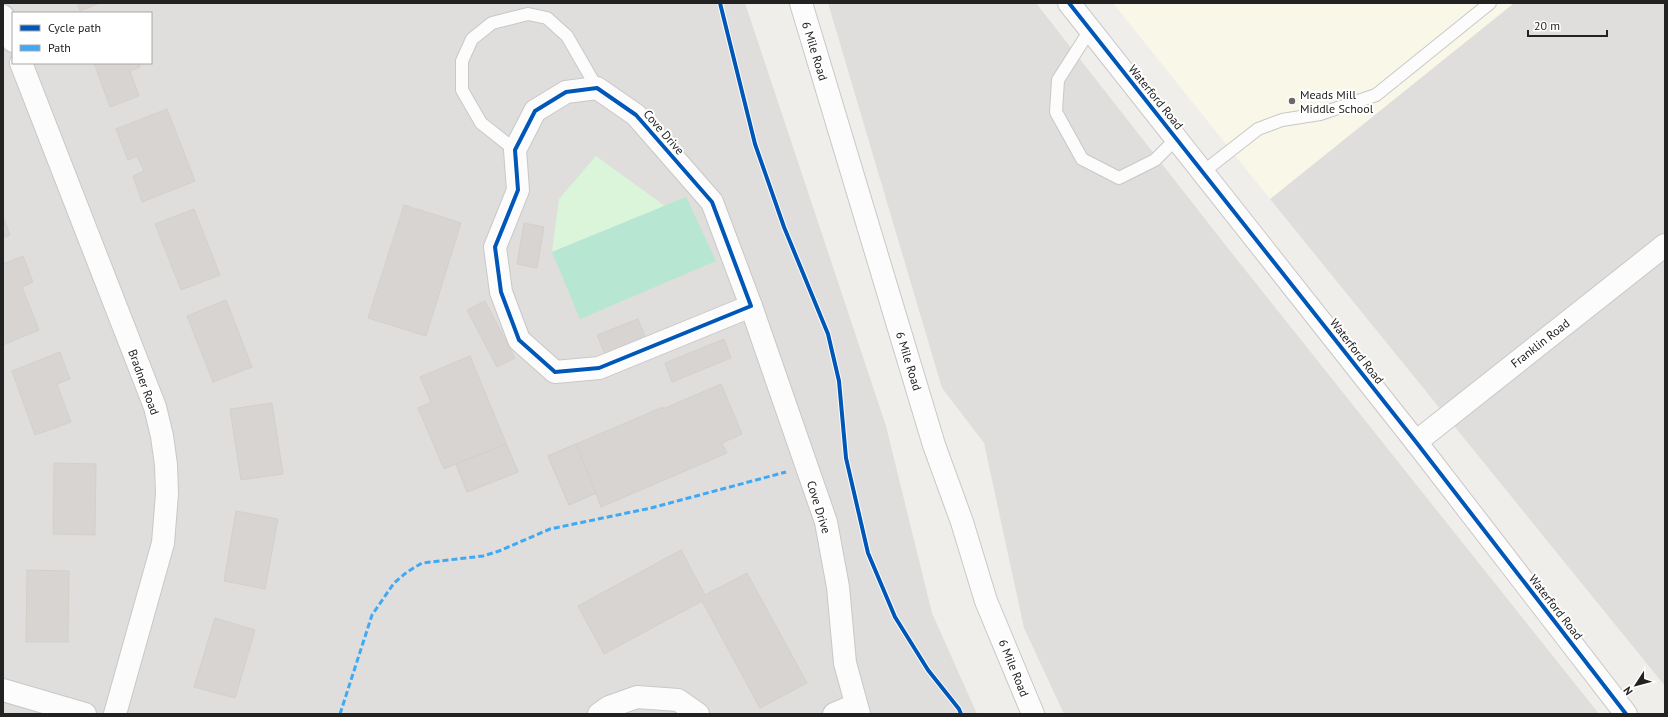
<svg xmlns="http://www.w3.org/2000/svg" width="1668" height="717" font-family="'PT Sans',sans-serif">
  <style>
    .residential { fill: #dfdedc; fill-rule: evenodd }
    .education { fill: #f8f7e8 }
    .park { fill: #daf5da }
    .pitch { fill: #b7e6d2 }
    .building { fill: #d7d4d2; stroke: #d3d0cc }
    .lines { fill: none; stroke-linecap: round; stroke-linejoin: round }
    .service-casing { stroke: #c9c8c7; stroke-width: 14 }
    .minor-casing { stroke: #c9c8c7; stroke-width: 24 }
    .tertiary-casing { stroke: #c9c8c7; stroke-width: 24 }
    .service { stroke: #fdfcfc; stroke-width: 12 }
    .minor { stroke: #fdfcfc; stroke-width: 22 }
    .tertiary { stroke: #fdfcfc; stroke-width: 22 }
    .quiet { stroke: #3fa9f5; stroke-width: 3; stroke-dasharray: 6 3; stroke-linecap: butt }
    .cycleway-casing { stroke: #fff; stroke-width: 6 }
    .cycleway { stroke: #0057b8; stroke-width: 4 }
    .poi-dot { fill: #6a6968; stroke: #fff; stroke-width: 1.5 }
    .labels { text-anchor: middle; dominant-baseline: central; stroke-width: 4; stroke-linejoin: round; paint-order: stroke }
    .street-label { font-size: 12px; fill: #222; stroke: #fff }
    .poi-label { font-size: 12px; fill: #222; stroke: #fff; text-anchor: start }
  </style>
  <rect width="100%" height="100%" fill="#f0eeeb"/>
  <g class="residential">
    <path d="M3,3H745L886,426L932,613L977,714H3ZM13,13H151V63H13Z"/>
    <polygon points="828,3 1036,3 1227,247 1599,714 1064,714 1024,628 984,443 942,388"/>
    <polygon points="1514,3 1665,3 1665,686 1270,199"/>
  </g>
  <polygon class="education" points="1113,3 1514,3 1270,199"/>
  <polygon class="park" points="596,156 665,206 552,252 559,199"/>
  <polygon class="pitch" points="686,197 716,261 580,319 552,252"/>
  <g class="building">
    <polygon points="77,3 100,3 80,11"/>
    <polygon points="94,63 139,63 140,67 130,71 139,96 110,107"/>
    <polygon points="167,109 195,181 142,202 133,176 144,171 137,156 128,160 116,129"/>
    <polygon points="404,205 461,223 426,336 368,318"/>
    <polygon points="194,209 220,275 181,290 155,224"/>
    <polygon points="3,216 10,235 3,238"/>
    <polygon points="524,223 544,227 537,268 517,264"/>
    <polygon points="23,256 33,282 22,287 39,330 3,345 3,264"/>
    <polygon points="226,300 252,367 213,382 187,316"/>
    <polygon points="485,301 515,358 497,367 467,310"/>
    <polygon points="638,319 646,339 605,354 597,335"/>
    <polygon points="724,339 731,358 672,382 665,363"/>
    <polygon points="60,352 70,379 57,384 71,422 35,435 12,371"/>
    <polygon points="470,356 518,472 467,492 456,464 444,469 418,408 431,402 420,377"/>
    <polygon points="721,384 742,434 722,443 727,453 601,507 596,493 569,505 548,456 663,407 663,409"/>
    <polygon points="272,403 283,474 241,480 230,409"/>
    <polygon points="506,444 518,472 467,492 456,464"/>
    <polygon points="576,444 596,493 569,505 548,456"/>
    <polygon points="54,463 96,464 95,535 53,534"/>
    <polygon points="236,511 278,519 265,589 224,581"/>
    <polygon points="681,550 705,595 747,573 807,683 760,708 702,601 604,654 578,606"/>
    <polygon points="27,570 69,571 68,642 26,642"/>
    <polygon points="215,618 255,630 235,698 194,687"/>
  </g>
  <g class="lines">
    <g class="service-casing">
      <g id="service">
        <polyline points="1090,30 1058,80 1056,112 1082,159 1119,178 1155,160 1177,138"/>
        <polyline points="515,150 481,123 462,90 462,61 472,39 492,23 528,14 547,18 567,36 597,88"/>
        <polyline points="1203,172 1258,129 1282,120 1320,114 1376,95 1490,3"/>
      </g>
    </g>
    <g class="minor-casing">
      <g id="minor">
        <polyline points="1069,3 1416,442 1626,714"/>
        <polyline points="3,16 13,41"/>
        <polyline points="21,63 155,407 162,436 166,465 167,494 163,543 115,714"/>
        <polygon points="597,88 636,115 712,202 751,306 599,368 555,372 519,340 501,292 495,247 518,190 515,150 535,111 566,92"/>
        <polyline points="751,306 826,522 838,587 845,663 859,714"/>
        <polyline points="1416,442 1665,245"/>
        <polyline points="3,690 85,714"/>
        <polyline points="599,714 609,707 637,697 678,700 698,714"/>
        <polyline points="834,714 855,705"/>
      </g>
    </g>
    <g class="tertiary-casing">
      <polyline id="tertiary" points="801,3 934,445 962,522 986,601 1033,714"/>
    </g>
    <use href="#service" class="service"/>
    <use href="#minor" class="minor"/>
    <use href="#tertiary" class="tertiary"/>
    <polyline class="quiet" points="340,714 372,615 394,583 407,572 422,563 483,556 499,551 550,529 651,508 786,472"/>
    <g class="cycleway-casing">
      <g id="cycleway">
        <polyline points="720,3 755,144 784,227 828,334 839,381 846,458 868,553 895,617 928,670 959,709 961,714"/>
        <polyline points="1069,3 1416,442 1626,714"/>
        <polygon points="597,88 636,115 712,202 751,306 599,368 555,372 519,340 501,292 495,247 518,190 515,150 535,111 566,92"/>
      </g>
    </g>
    <use href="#cycleway" class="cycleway"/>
  </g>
  <circle class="poi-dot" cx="1292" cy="101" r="4"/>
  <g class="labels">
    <g class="street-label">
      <text transform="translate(815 51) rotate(73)">6 Mile Road</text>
      <text transform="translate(1156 97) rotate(51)">Waterford Road</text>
      <text transform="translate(664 132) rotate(49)">Cove Drive</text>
      <text transform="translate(1540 343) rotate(-38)">Franklin Road</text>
      <text transform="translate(1357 351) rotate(52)">Waterford Road</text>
      <text transform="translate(909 361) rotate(73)">6 Mile Road</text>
      <text transform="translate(144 382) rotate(70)">Bradner Road</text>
      <text transform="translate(819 507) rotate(73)">Cove Drive</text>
      <text transform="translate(1556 607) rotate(52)">Waterford Road</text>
      <text transform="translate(1014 668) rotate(68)">6 Mile Road</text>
    </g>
    <g class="poi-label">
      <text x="1300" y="94">Meads Mill<tspan x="1300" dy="14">Middle School</tspan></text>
    </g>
  </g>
  <rect width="1668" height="717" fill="none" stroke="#222222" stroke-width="8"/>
  <rect x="12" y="12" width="140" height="52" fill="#ffffff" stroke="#a7a7a7"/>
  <rect x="20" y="25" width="20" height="6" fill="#0057b8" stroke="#a7a7a7"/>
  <text x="48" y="32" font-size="12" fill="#222222">Cycle path</text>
  <rect x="20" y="45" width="20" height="6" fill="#3fa9f5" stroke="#a7a7a7"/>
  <text x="48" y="52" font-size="12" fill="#222222">Path</text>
  <g transform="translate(1636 685) rotate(234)" stroke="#ffffff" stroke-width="3" paint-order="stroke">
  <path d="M0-3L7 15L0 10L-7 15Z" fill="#222222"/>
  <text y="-6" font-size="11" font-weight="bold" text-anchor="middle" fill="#222222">N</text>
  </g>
  <path d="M1528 30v6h79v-6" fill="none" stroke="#222222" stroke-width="2"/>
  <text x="1534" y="30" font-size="12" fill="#222222" stroke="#ffffff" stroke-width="3" paint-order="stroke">20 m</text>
</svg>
